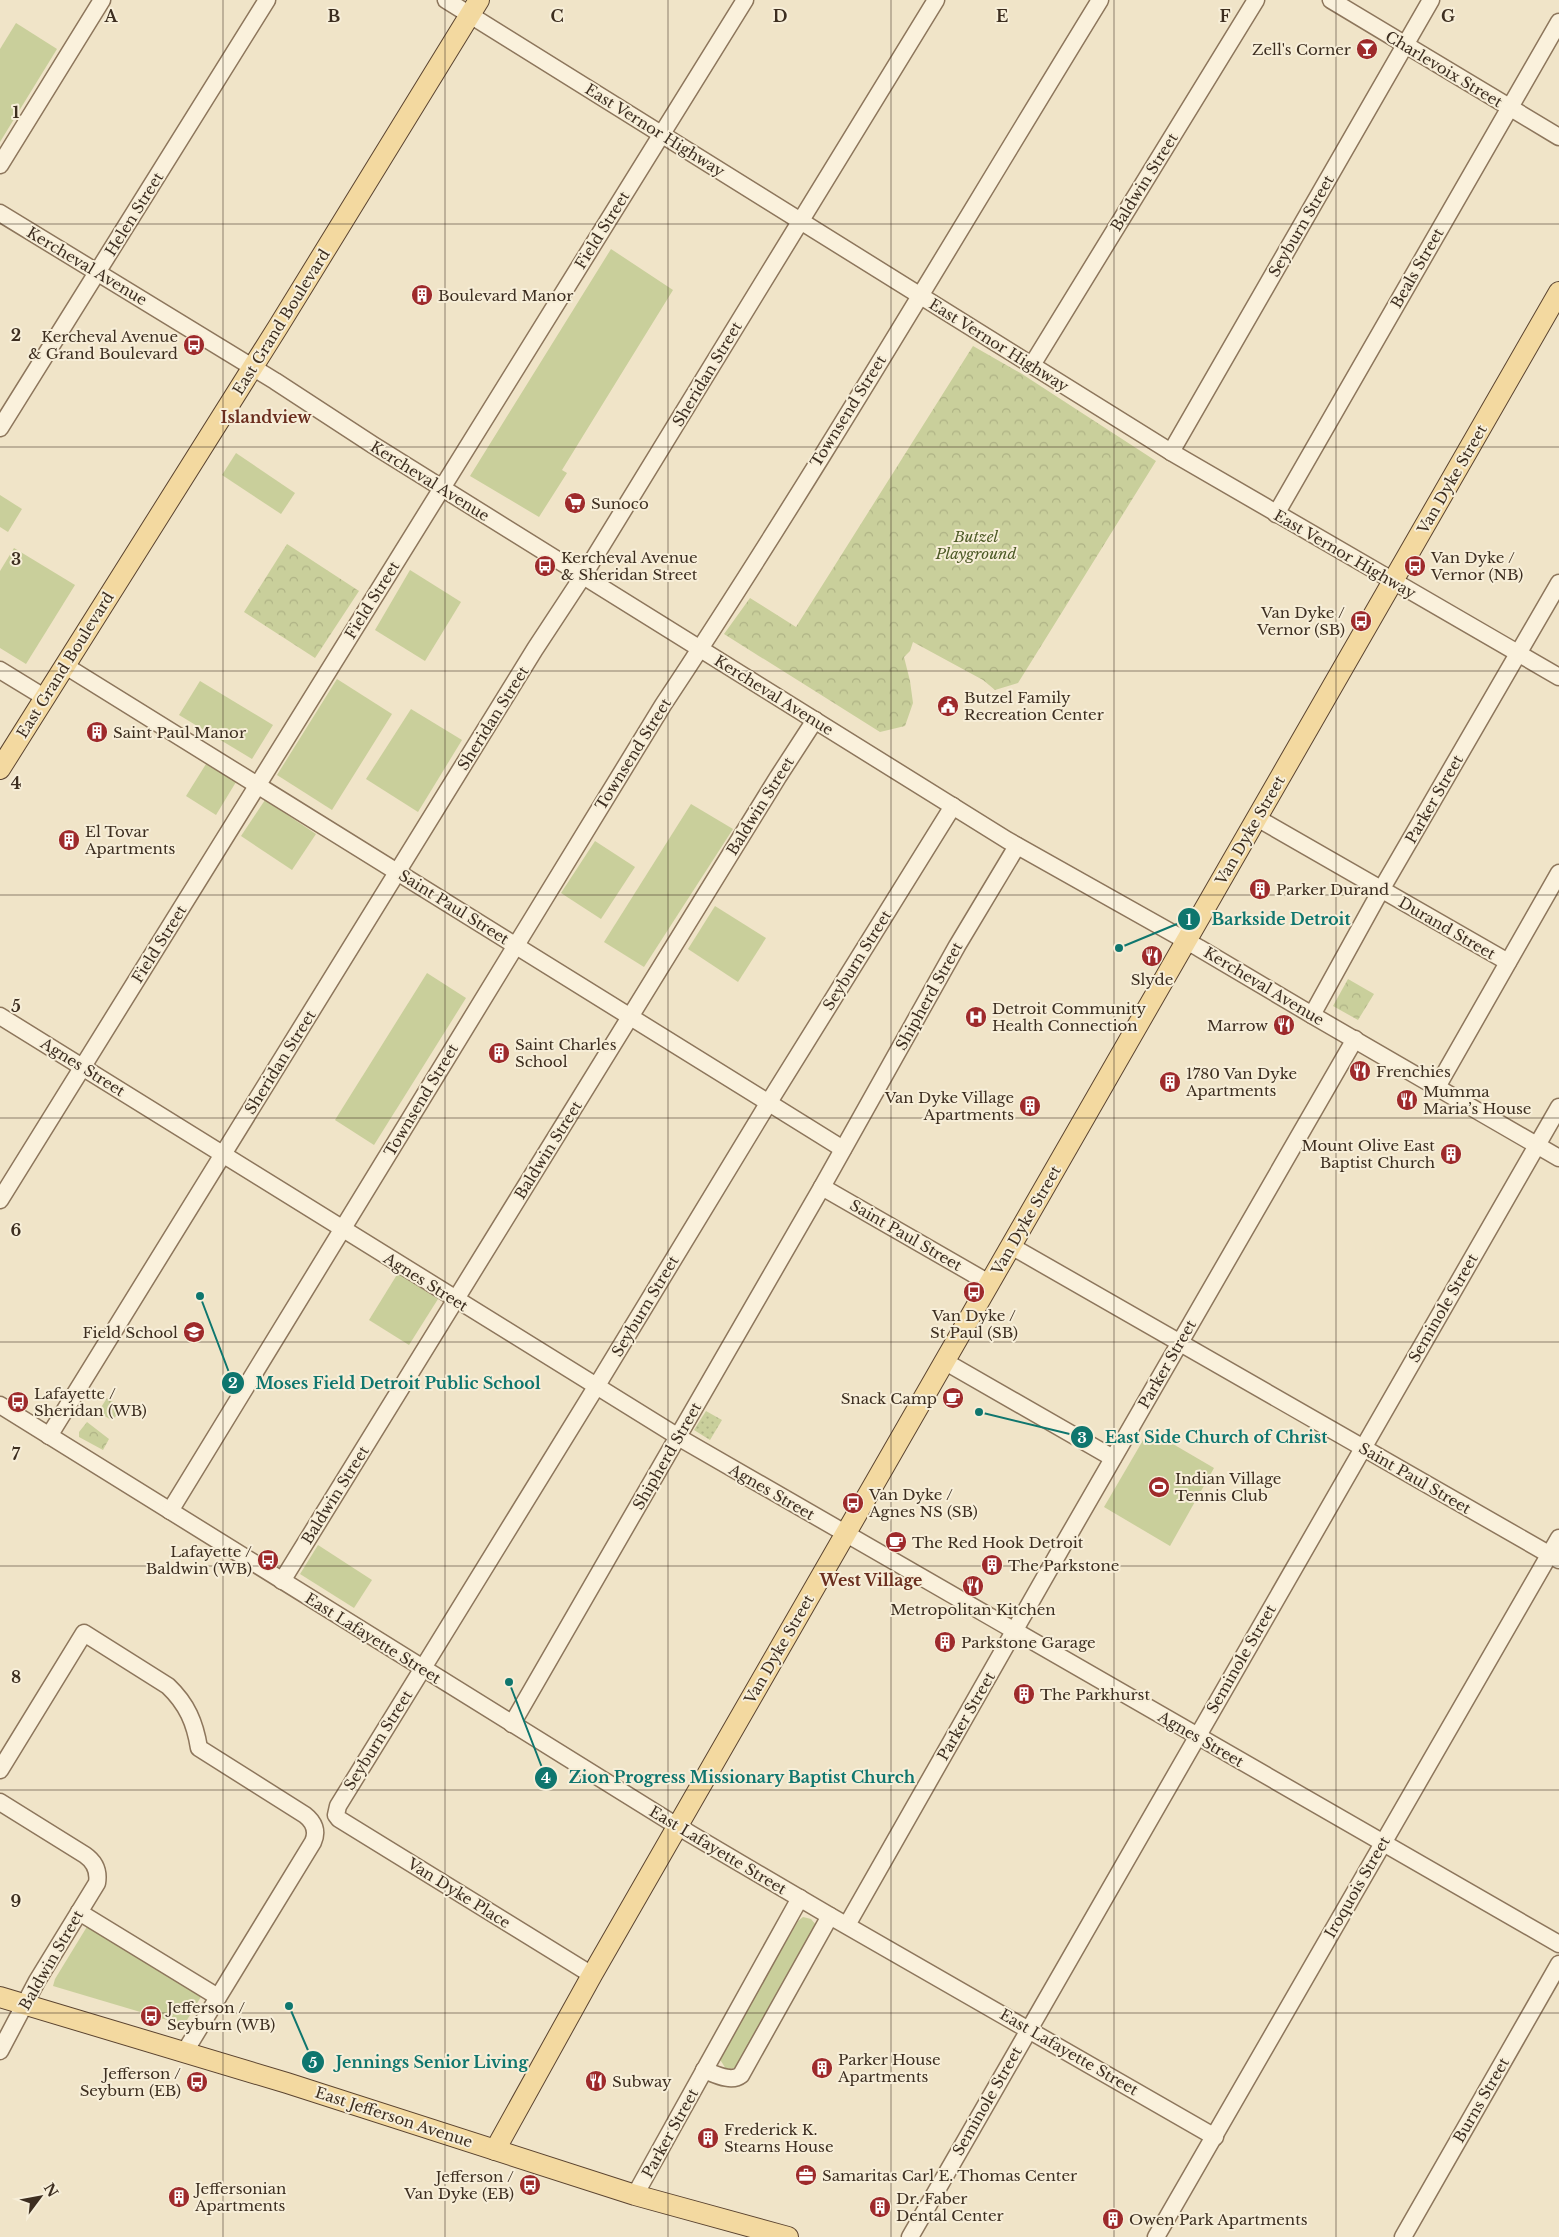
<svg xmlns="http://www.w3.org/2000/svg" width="1559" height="2237" font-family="'Libre Baskerville',serif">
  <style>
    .grass { fill: #c9cf9b }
    .forest { fill: url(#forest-crowns) }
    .garden { fill: url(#garden-dots) }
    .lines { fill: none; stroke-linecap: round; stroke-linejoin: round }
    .minor-casing { stroke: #8d765c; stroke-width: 19 }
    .major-casing { stroke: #5b4430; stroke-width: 22 }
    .minor { stroke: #faf1dc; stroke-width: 16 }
    .major { stroke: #f3d9a0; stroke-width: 20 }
    .grid { fill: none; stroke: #3d2e20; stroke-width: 1; stroke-opacity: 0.55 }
    .labels { text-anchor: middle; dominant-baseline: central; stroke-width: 4; stroke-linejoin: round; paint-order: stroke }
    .poi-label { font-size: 15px; fill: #3d2e20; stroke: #f7eed8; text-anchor: start }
    .street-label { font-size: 15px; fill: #3d2e20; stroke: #f7eed8 }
    .park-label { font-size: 15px; font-style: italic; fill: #4d5a26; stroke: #f7eed8 }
    .neighbourhood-label { font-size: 16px; font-weight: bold; fill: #6b2e1e; stroke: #f7eed8 }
    .grid-label { font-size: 16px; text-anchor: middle; font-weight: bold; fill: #3d2e20; stroke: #f7eed8; stroke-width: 4; stroke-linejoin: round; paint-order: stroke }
    .leader { fill: none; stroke: #0f766e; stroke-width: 2 }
    .callout-dot { fill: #0f766e; stroke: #f7eed8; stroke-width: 2 }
    .mark-label { font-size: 15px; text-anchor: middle; font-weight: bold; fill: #fff }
    .callout-label { font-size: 16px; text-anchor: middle; font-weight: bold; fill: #0f766e; stroke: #f7eed8; stroke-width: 4; stroke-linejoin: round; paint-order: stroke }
  </style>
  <defs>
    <pattern id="forest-crowns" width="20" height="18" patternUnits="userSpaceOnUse" patternTransform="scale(1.25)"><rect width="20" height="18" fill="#c9cf9b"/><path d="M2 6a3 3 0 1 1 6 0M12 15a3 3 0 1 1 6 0" fill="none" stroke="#aeb285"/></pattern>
    <pattern id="garden-dots" width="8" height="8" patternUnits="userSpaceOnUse" patternTransform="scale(1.25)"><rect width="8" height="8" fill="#c9cf9b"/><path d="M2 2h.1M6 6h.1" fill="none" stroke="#aeb285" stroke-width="1.8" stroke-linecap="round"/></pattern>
  </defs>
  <rect width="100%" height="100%" fill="#f0e4c8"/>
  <g class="grass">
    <polygon points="16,23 57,49 0,142 0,49"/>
    <polygon points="611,249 673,290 562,470 567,473 539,517 470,476"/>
    <polygon points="236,453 295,493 281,514 222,475"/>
    <polygon points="0,495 22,509 8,532 0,527"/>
    <polygon points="14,548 75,585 26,664 0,648 0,571"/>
    <polygon points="410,570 461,602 425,661 375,630"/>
    <polygon points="337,679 392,714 332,810 277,775"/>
    <polygon points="200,681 273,725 252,759 179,715"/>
    <polygon points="411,709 462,740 418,812 366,779"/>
    <polygon points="206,764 236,782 216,815 186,796"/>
    <polygon points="265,800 316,834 292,870 241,836"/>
    <polygon points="691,804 733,829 644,967 604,942"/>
    <polygon points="595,841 635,867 601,919 561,893"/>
    <polygon points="715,906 766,938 738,982 688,949"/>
    <polygon points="427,973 466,998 374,1145 335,1120"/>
    <polygon points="398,1273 438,1299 409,1345 369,1320"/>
    <polygon points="1149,1430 1214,1468 1170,1546 1104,1507"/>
    <polygon points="318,1545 372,1580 354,1608 300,1574"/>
    <polygon points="803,1917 811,1919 817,1926 741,2062 734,2068 726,2069 719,2058 798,1921"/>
    <polygon points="88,1925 202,1995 184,2025 53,1986 55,1979"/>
  </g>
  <g class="forest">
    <polygon points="973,346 1022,374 1156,461 1018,683 995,690 983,680 913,642 910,651 904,657 910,681 913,703 905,726 880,732 724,634 750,598 796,627"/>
    <polygon points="287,544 359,591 315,658 244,612"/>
    <polygon points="1348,979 1374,994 1358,1020 1333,1006"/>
    <polygon points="107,1398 121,1407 113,1421 98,1412"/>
    <polygon points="87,1422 109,1439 103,1450 79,1437 79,1432"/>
  </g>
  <polygon class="garden" points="706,1411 722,1420 710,1440 694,1430"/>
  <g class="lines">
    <g class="minor-casing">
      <g id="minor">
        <polyline points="446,0 1171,452 1559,677"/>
        <polyline points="1331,0 1559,137"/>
        <polyline points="0,165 102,0"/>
        <polyline points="0,213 275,381 373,445 1007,840 1199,948 1312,1015 1559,1158"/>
        <polyline points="1032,365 1256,0"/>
        <polyline points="0,428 267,0"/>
        <polyline points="1171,452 1431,0"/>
        <polyline points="1276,514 1559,22"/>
        <polyline points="64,665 843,1149"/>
        <polyline points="0,670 44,697"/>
        <polyline points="1257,818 1508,962"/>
        <polyline points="1312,1015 1381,890 1559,583"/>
        <polyline points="0,1016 685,1441 1559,1944"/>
        <polyline points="1437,1087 1559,873"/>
        <polyline points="822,1187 989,1283"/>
        <polyline points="0,1200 745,0"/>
        <polyline points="1011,1246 1559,1560"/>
        <polyline points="944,1361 1113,1458"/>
        <polyline points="0,1405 677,1826 830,1916 1215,2137"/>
        <polyline points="49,1436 535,649 583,576 936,0"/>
        <path d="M170,1511L663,705C816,474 955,236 1100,0"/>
        <polyline points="282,1581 778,777 815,720"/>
        <polyline points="512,1724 822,1187 957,946 1017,846"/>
        <path d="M0,1770L84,1633L168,1686C187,1704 195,1723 199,1748L305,1815C314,1822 318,1831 313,1842L184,2053"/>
        <path d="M0,1802L85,1855C95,1862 99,1871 97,1883L37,1981L0,2051"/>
        <polyline points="79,1912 218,1997"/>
        <polyline points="847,1925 1062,1547 1355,1039"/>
        <polyline points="592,1975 339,1819 336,1815 338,1806 596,1387 769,1102 953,806"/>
        <path d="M704,2070C715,2074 731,2083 741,2075L830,1916"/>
        <polyline points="635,2195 800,1898"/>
        <polyline points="910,2237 1559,1107"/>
        <polyline points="1156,2237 1559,1538"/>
        <polyline points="1403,2237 1559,1964"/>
      </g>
    </g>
    <g class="major-casing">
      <g id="major">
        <polyline points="0,769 278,327 479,0"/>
        <polyline points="0,1997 287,2083 635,2195 788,2237"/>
        <polyline points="495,2150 592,1975 1559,292"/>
      </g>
    </g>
    <use href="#minor" class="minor"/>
    <use href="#major" class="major"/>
  </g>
  <path class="grid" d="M223,0V2237M445,0V2237M668,0V2237M891,0V2237M1114,0V2237M1336,0V2237M0,224H1559M0,447H1559M0,671H1559M0,895H1559M0,1118H1559M0,1342H1559M0,1566H1559M0,1790H1559M0,2013H1559"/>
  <defs>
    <g id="bar-disc" transform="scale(1.125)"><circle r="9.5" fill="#9e2a2b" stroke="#f7eed8"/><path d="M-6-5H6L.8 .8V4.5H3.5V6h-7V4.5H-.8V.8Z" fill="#fff"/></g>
    <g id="building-disc" transform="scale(1.125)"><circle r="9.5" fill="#9e2a2b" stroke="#f7eed8"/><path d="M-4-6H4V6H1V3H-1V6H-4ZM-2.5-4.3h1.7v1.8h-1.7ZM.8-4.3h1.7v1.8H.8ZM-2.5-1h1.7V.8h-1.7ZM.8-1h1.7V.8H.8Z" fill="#fff"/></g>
    <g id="bus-disc" transform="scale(1.125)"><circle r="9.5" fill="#9e2a2b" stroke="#f7eed8"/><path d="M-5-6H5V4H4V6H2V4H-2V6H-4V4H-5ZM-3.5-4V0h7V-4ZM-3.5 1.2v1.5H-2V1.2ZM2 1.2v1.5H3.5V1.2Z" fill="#fff"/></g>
    <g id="supermarket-disc" transform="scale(1.125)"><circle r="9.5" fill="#9e2a2b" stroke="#f7eed8"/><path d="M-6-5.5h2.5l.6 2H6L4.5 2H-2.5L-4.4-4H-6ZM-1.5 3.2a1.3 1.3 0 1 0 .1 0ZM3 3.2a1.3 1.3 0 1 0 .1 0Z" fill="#fff"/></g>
    <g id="civic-disc" transform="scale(1.125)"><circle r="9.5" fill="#9e2a2b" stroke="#f7eed8"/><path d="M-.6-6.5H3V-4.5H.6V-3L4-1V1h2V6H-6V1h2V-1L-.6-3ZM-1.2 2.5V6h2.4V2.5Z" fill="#fff"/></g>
    <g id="restaurant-disc" transform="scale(1.125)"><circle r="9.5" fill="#9e2a2b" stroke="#f7eed8"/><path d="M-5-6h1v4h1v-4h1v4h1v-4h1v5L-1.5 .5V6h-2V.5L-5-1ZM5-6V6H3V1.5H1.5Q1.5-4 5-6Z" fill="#fff"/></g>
    <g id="hospital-disc" transform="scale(1.125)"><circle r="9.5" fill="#9e2a2b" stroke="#f7eed8"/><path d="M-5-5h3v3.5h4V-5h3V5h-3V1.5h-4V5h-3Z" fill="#fff"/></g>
    <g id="school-disc" transform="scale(1.125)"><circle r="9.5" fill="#9e2a2b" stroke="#f7eed8"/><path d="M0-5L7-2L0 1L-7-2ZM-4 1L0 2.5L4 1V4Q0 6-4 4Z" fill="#fff"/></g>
    <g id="cafe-disc" transform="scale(1.125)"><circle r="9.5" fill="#9e2a2b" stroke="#f7eed8"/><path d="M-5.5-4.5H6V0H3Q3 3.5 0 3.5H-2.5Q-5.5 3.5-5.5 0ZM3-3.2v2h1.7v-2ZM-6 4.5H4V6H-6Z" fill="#fff"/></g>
    <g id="stadium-disc" transform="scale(1.125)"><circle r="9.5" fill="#9e2a2b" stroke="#f7eed8"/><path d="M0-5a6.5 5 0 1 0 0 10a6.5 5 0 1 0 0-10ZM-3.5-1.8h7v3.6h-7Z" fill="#fff"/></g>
    <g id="office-disc" transform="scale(1.125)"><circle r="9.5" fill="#9e2a2b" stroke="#f7eed8"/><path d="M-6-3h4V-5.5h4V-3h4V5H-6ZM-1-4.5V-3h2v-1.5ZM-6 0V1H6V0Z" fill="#fff"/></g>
  </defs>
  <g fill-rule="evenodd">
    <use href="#bar-disc" x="1367" y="49"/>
    <use href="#building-disc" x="422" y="295"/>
    <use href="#bus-disc" x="194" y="345"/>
    <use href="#supermarket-disc" x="575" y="503"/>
    <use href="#bus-disc" x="545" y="566"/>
    <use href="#bus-disc" x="1415" y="566"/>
    <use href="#bus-disc" x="1361" y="621"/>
    <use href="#civic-disc" x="948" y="706"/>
    <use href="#building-disc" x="97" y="732"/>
    <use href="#building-disc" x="69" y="840"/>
    <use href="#building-disc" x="1260" y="889"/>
    <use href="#restaurant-disc" x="1152" y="956"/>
    <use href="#hospital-disc" x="976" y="1017"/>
    <use href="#restaurant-disc" x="1284" y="1025"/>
    <use href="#building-disc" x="499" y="1053"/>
    <use href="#restaurant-disc" x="1360" y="1071"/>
    <use href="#building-disc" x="1170" y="1082"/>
    <use href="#restaurant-disc" x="1407" y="1100"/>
    <use href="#building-disc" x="1030" y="1106"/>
    <use href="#building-disc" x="1451" y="1154"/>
    <use href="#bus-disc" x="974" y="1292"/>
    <use href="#school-disc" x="194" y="1332"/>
    <use href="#cafe-disc" x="953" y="1398"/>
    <use href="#bus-disc" x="18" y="1402"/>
    <use href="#stadium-disc" x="1159" y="1487"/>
    <use href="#bus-disc" x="853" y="1503"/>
    <use href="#cafe-disc" x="896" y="1542"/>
    <use href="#bus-disc" x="268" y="1560"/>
    <use href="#building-disc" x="992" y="1565"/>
    <use href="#restaurant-disc" x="973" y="1586"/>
    <use href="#building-disc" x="945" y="1642"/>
    <use href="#building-disc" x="1024" y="1694"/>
    <use href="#bus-disc" x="151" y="2016"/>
    <use href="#building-disc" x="822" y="2068"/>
    <use href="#restaurant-disc" x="596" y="2081"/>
    <use href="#bus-disc" x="197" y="2082"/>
    <use href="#building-disc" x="708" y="2138"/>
    <use href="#office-disc" x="806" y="2175"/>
    <use href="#bus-disc" x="530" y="2185"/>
    <use href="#building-disc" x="179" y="2197"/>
    <use href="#building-disc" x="880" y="2207"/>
    <use href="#building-disc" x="1113" y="2219"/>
  </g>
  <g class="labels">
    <g class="poi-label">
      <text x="1351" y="49" text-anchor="end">Zell's Corner</text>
      <text x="438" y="295">Boulevard Manor</text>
      <text x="178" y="336" text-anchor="end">Kercheval Avenue<tspan x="178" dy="17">&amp; Grand Boulevard</tspan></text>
      <text x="591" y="503">Sunoco</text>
      <text x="561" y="557">Kercheval Avenue<tspan x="561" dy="17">&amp; Sheridan Street</tspan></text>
      <text x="1431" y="557">Van Dyke /<tspan x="1431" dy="17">Vernor (NB)</tspan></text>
      <text x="1345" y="612" text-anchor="end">Van Dyke /<tspan x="1345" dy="17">Vernor (SB)</tspan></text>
      <text x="964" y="697">Butzel Family<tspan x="964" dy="17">Recreation Center</tspan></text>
      <text x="113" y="732">Saint Paul Manor</text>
      <text x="85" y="831">El Tovar<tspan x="85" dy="17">Apartments</tspan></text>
      <text x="1276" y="889">Parker Durand</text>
      <text x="1152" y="979" text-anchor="middle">Slyde</text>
      <text x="992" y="1008">Detroit Community<tspan x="992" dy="17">Health Connection</tspan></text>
      <text x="1268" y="1025" text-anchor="end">Marrow</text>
      <text x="515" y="1044">Saint Charles<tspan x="515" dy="17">School</tspan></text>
      <text x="1376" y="1071">Frenchies</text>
      <text x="1186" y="1073">1780 Van Dyke<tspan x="1186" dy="17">Apartments</tspan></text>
      <text x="1423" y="1091">Mumma<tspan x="1423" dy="17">Maria’s House</tspan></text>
      <text x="1014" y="1097" text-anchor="end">Van Dyke Village<tspan x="1014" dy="17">Apartments</tspan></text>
      <text x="1435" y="1145" text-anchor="end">Mount Olive East<tspan x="1435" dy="17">Baptist Church</tspan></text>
      <text x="974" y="1315" text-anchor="middle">Van Dyke /<tspan x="974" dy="17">St Paul (SB)</tspan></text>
      <text x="178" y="1332" text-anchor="end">Field School</text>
      <text x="34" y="1393">Lafayette /<tspan x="34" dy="17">Sheridan (WB)</tspan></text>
      <text x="937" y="1398" text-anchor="end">Snack Camp</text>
      <text x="1175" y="1478">Indian Village<tspan x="1175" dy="17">Tennis Club</tspan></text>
      <text x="869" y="1494">Van Dyke /<tspan x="869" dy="17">Agnes NS (SB)</tspan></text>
      <text x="912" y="1542">The Red Hook Detroit</text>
      <text x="252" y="1551" text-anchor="end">Lafayette /<tspan x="252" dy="17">Baldwin (WB)</tspan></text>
      <text x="1008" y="1565">The Parkstone</text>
      <text x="973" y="1609" text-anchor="middle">Metropolitan Kitchen</text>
      <text x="961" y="1642">Parkstone Garage</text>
      <text x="1040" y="1694">The Parkhurst</text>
      <text x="167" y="2007">Jefferson /<tspan x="167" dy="17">Seyburn (WB)</tspan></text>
      <text x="838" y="2059">Parker House<tspan x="838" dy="17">Apartments</tspan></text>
      <text x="181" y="2073" text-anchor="end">Jefferson /<tspan x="181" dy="17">Seyburn (EB)</tspan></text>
      <text x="612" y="2081">Subway</text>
      <text x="724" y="2129">Frederick K.<tspan x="724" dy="17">Stearns House</tspan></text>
      <text x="822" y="2175">Samaritas Carl E. Thomas Center</text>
      <text x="514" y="2176" text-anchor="end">Jefferson /<tspan x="514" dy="17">Van Dyke (EB)</tspan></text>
      <text x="195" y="2188">Jeffersonian<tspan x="195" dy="17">Apartments</tspan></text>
      <text x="896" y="2198">Dr. Faber<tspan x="896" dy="17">Dental Center</tspan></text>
      <text x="1129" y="2219">Owen Park Apartments</text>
    </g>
    <g class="street-label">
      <text transform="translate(1444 69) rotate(31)">Charlevoix Street</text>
      <text transform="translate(655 130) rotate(32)">East Vernor Highway</text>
      <text transform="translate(1144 182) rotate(-58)">Baldwin Street</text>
      <text transform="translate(134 214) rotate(-58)">Helen Street</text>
      <text transform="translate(1301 226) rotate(-60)">Seyburn Street</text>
      <text transform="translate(602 230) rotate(-58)">Field Street</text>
      <text transform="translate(87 266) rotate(31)">Kercheval Avenue</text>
      <text transform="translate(1417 268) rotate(-60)">Beals Street</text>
      <text transform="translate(281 322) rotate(-58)">East Grand Boulevard</text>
      <text transform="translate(999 345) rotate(32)">East Vernor Highway</text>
      <text transform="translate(707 374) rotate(-59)">Sheridan Street</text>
      <text transform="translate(848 411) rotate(-58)">Townsend Street</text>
      <text transform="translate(1452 479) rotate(-60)">Van Dyke Street</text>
      <text transform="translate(430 481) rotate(32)">Kercheval Avenue</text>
      <text transform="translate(1345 554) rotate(30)">East Vernor Highway</text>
      <text transform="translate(372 600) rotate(-58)">Field Street</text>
      <text transform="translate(65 665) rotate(-58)">East Grand Boulevard</text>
      <text transform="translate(774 695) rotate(32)">Kercheval Avenue</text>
      <text transform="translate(493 718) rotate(-58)">Sheridan Street</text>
      <text transform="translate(633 754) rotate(-58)">Townsend Street</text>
      <text transform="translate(1434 799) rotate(-60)">Parker Street</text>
      <text transform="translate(760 806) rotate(-58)">Baldwin Street</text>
      <text transform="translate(1250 830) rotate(-60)">Van Dyke Street</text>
      <text transform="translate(454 907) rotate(32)">Saint Paul Street</text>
      <text transform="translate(1447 928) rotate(30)">Durand Street</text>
      <text transform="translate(159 944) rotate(-58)">Field Street</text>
      <text transform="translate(857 960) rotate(-58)">Seyburn Street</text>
      <text transform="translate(1264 986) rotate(31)">Kercheval Avenue</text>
      <text transform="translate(929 996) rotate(-61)">Shipherd Street</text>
      <text transform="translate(280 1062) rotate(-58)">Sheridan Street</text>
      <text transform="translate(83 1067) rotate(32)">Agnes Street</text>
      <text transform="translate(421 1100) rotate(-59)">Townsend Street</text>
      <text transform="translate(548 1150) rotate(-58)">Baldwin Street</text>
      <text transform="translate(1026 1220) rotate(-60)">Van Dyke Street</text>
      <text transform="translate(906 1235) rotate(30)">Saint Paul Street</text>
      <text transform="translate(426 1282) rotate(32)">Agnes Street</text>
      <text transform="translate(645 1306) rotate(-59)">Seyburn Street</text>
      <text transform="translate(1443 1308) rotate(-60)">Seminole Street</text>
      <text transform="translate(1167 1364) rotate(-60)">Parker Street</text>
      <text transform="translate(667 1456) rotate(-60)">Shipherd Street</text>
      <text transform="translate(1415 1478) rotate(30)">Saint Paul Street</text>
      <text transform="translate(772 1492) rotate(30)">Agnes Street</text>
      <text transform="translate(335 1495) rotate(-58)">Baldwin Street</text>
      <text transform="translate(373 1638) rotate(32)">East Lafayette Street</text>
      <text transform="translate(779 1649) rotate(-60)">Van Dyke Street</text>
      <text transform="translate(1241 1659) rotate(-60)">Seminole Street</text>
      <text transform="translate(966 1716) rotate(-60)">Parker Street</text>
      <text transform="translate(1201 1739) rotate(30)">Agnes Street</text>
      <text transform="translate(378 1740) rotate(-58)">Seyburn Street</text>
      <text transform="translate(718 1850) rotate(31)">East Lafayette Street</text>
      <text transform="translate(1357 1887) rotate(-60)">Iroquois Street</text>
      <text transform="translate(459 1893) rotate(32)">Van Dyke Place</text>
      <text transform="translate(51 1960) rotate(-60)">Baldwin Street</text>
      <text transform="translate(1069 2052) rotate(30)">East Lafayette Street</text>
      <text transform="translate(1481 2100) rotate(-60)">Burns Street</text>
      <text transform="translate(987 2101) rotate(-60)">Seminole Street</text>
      <text transform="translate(394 2117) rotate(18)">East Jefferson Avenue</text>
      <text transform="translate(670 2133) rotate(-61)">Parker Street</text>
    </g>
    <g class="park-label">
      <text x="976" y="536">Butzel<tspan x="976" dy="17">Playground</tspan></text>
    </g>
    <g class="neighbourhood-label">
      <text x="266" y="417">Islandview</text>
      <text x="871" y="1580">West Village</text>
    </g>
  </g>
  <g class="grid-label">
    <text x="111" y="22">A</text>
    <text x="334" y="22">B</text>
    <text x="557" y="22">C</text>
    <text x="780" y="22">D</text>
    <text x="1002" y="22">E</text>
    <text x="1225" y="22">F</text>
    <text x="1448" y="22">G</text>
    <text x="16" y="118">1</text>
    <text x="16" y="341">2</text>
    <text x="16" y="565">3</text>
    <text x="16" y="789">4</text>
    <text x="16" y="1012">5</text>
    <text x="16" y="1236">6</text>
    <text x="16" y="1460">7</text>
    <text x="16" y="1683">8</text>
    <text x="16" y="1907">9</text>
  </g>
  <path class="leader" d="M1119 948L1189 919M200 1296L233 1383M979 1412L1082 1437M509 1682L546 1778M289 2006L313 2062"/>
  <g class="callout-dot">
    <circle cx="1119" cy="948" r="5"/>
    <circle cx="200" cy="1296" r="5"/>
    <circle cx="979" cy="1412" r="5"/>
    <circle cx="509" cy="1682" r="5"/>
    <circle cx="289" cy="2006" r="5"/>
    <circle cx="1189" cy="919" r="12"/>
    <circle cx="233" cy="1383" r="12"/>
    <circle cx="1082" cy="1437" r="12"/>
    <circle cx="546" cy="1778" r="12"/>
    <circle cx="313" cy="2062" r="12"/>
  </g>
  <g class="mark-label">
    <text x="1189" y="925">1</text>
    <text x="233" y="1388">2</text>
    <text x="1082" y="1443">3</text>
    <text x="546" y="1783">4</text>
    <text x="313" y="2068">5</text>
  </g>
  <g class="callout-label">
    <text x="1281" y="925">Barkside Detroit</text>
    <text x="398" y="1389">Moses Field Detroit Public School</text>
    <text x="1216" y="1443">East Side Church of Christ</text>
    <text x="742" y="1783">Zion Progress Missionary Baptist Church</text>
    <text x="432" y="2068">Jennings Senior Living</text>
  </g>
  <g transform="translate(40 2197) rotate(58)" stroke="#f7eed8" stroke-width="4" paint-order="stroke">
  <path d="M0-4L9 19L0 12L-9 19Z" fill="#3d2e20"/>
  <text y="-8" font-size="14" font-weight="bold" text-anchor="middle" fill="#3d2e20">N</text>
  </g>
</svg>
